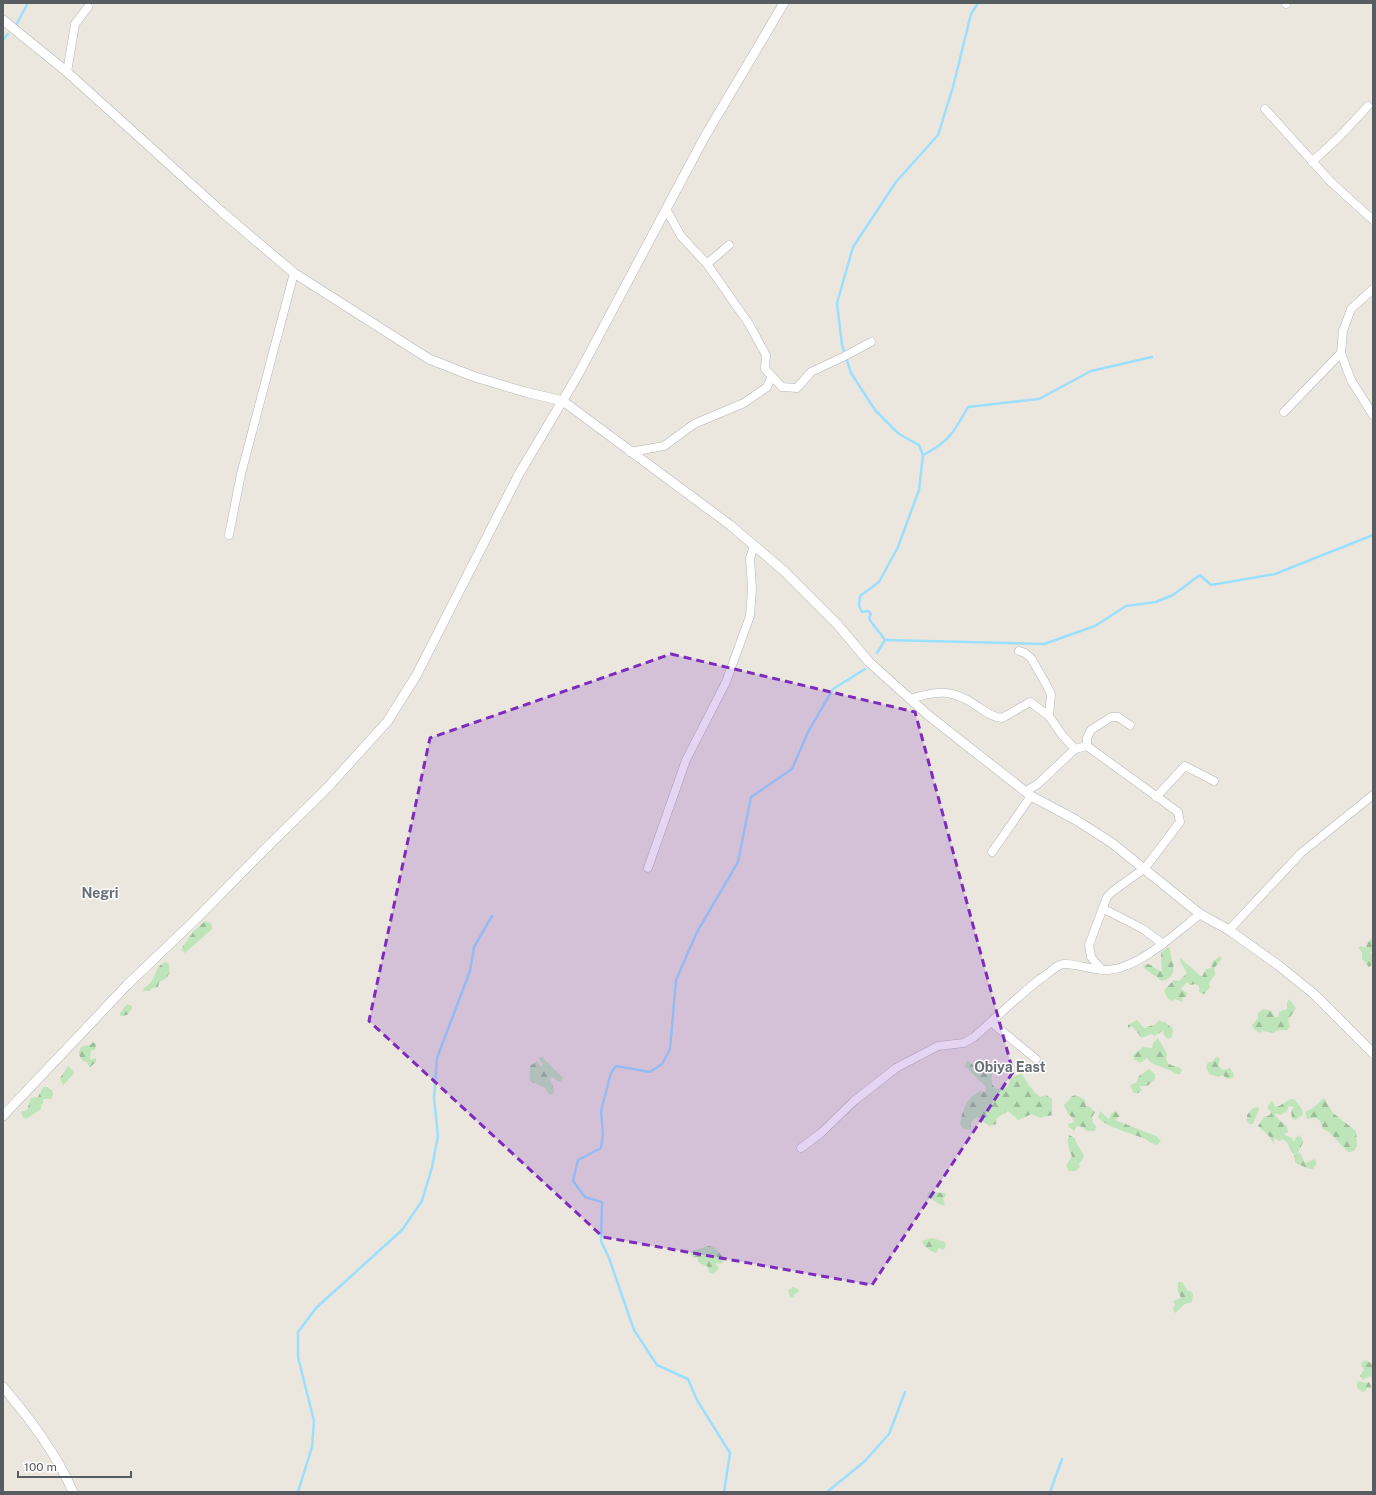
<svg xmlns="http://www.w3.org/2000/svg" width="1376" height="1495" font-family="'Public Sans',sans-serif">
  <style>
    .forest { fill: url(#forest-firs) }
    .lines { fill: none; stroke-linecap: round; stroke-linejoin: round }
    .stream { stroke: #9bdfff; stroke-width: 2.5 }
    .minor-casing { stroke: #b1b6ba; stroke-width: 9 }
    .tertiary-casing { stroke: #b1b6ba; stroke-width: 10 }
    .minor { stroke: #fff; stroke-width: 8 }
    .tertiary { stroke: #fff; stroke-width: 9 }
    .marked { fill: #7b2cbf; fill-opacity: 0.2; stroke: #7b2cbf; stroke-width: 3; stroke-dasharray: 8 5; stroke-linejoin: round }
    .labels { text-anchor: middle; dominant-baseline: central; stroke-width: 3; stroke-linejoin: round; paint-order: stroke }
    .quarter-label { font-size: 14px; font-weight: bold; fill: #686f72; stroke: #fff }
  </style>
  <defs>
    <pattern id="forest-firs" width="22" height="20" patternUnits="userSpaceOnUse"><rect width="22" height="20" fill="#bee5b9"/><path d="M5 1l3.5 6h-7zM16 11l3.5 6h-7z" fill="#9dbd9a"/></pattern>
  </defs>
  <rect width="100%" height="100%" fill="#ece7de"/>
  <g class="forest">
    <polygon points="205,921 211,923 212,927 211,930 185,953 181,949 194,931"/>
    <polygon points="1373,937 1373,950 1370,953 1373,954 1373,964 1369,967 1362,959 1362,953 1358,947 1362,946 1366,948 1368,942"/>
    <path d="M1168,947C1172,951 1170,955 1172,960C1176,969 1173,980 1161,981L1156,976L1153,975L1143,967L1146,964C1153,964 1156,971 1162,971L1161,952Z"/>
    <polygon points="1220,956 1222,959 1214,968 1215,975 1209,983 1210,987 1204,994 1199,992 1199,986 1195,984 1190,985 1187,982 1184,986 1180,988 1187,993 1186,997 1183,997 1182,1002 1175,999 1172,1001 1168,999 1164,990 1174,980 1179,981 1187,973 1180,961 1180,958 1202,977 1206,969 1211,968 1212,962"/>
    <path d="M166,962L169,964C171,974 168,979 159,982L158,987L152,988L150,991H143C144,987 146,987 149,984C156,978 155,965 166,962Z"/>
    <polygon points="1289,999 1296,1008 1288,1020 1290,1026 1287,1030 1279,1030 1273,1033 1263,1031 1259,1033 1254,1029 1252,1025 1258,1018 1258,1013 1263,1009 1271,1011 1275,1017 1278,1017 1279,1012 1287,1009 1287,1002"/>
    <polygon points="127,1004 132,1006 132,1009 127,1015 120,1016 120,1013"/>
    <polygon points="1137,1020 1144,1028 1156,1024 1159,1020 1162,1022 1165,1022 1173,1029 1172,1037 1168,1039 1164,1035 1163,1031 1154,1036 1151,1034 1142,1038 1132,1026 1128,1029 1128,1025"/>
    <path d="M1158,1038L1167,1053C1164,1063 1170,1066 1179,1067L1182,1070L1180,1074H1175C1167,1066 1154,1068 1147,1058L1140,1063L1134,1059L1133,1055L1143,1047L1152,1048L1153,1043Z"/>
    <path d="M93,1042L96,1044L95,1050H91L90,1060L96,1058V1062L90,1067L88,1065L87,1062L83,1061C78,1055 78,1052 82,1046L90,1045Z"/>
    <polygon points="542,1057 563,1078 561,1081 559,1082 552,1077 550,1080 554,1089 553,1094 550,1095 545,1088 530,1081 530,1066 537,1061 541,1067 543,1064 538,1058"/>
    <polygon points="1216,1057 1220,1058 1218,1066 1223,1070 1230,1068 1234,1074 1233,1078 1227,1079 1223,1075 1218,1077 1209,1074 1206,1067 1208,1062 1212,1062"/>
    <path d="M967,1060L979,1070L983,1068L994,1070C991,1077 990,1084 996,1089L1007,1087L1011,1078L1022,1073C1024,1080 1034,1092 1040,1097L1046,1095L1052,1099V1115L1040,1118L1032,1114L1018,1120L1008,1111L997,1118L996,1124L989,1126L977,1117L971,1122V1130L963,1129L960,1124C963,1109 966,1098 980,1091L985,1092L986,1087L965,1066Z"/>
    <polygon points="68,1066 73,1071 74,1074 63,1085 60,1078"/>
    <polygon points="1149,1069 1155,1074 1155,1079 1147,1086 1139,1086 1142,1090 1139,1093 1134,1093 1130,1085 1136,1083 1139,1076"/>
    <polygon points="43,1087 47,1087 52,1090 53,1095 51,1099 43,1099 43,1104 41,1105 41,1109 26,1119 23,1117 21,1112 27,1110 31,1098 38,1097"/>
    <polygon points="1076,1095 1085,1100 1086,1106 1089,1106 1095,1112 1092,1117 1093,1123 1096,1126 1095,1131 1087,1131 1083,1127 1077,1126 1074,1131 1069,1127 1068,1124 1074,1122 1073,1118 1068,1114 1064,1105 1072,1096"/>
    <polygon points="1324,1098 1333,1113 1356,1131 1357,1146 1354,1151 1348,1152 1329,1132 1323,1129 1320,1121 1316,1118 1307,1119 1305,1112 1313,1108"/>
    <path d="M1291,1099H1294L1302,1109L1303,1115L1295,1120L1292,1118L1291,1111L1294,1107L1289,1106L1286,1113L1284,1112L1281,1115L1275,1113V1116L1287,1127L1288,1132L1284,1134L1285,1135L1292,1138L1293,1142L1298,1135L1301,1137L1303,1142L1298,1153L1301,1154L1305,1163L1315,1159L1317,1163L1313,1169H1310L1295,1163L1294,1154L1290,1150C1289,1145 1287,1141 1282,1139L1279,1141L1274,1138V1144L1269,1136L1258,1126L1264,1117L1270,1115L1271,1112L1267,1108L1272,1100L1275,1107L1279,1106Z"/>
    <polygon points="1258,1107 1259,1109 1253,1124 1249,1124 1247,1121 1247,1115 1253,1108"/>
    <path d="M1100,1111L1109,1119L1111,1114L1115,1111L1120,1116L1115,1120L1156,1136L1161,1141L1157,1145C1151,1144 1148,1140 1143,1138C1130,1133 1117,1130 1105,1123C1102,1122 1100,1119 1098,1117Z"/>
    <path d="M1069,1135L1075,1138C1076,1146 1082,1149 1084,1157L1079,1164L1080,1167L1076,1171H1069L1066,1166L1072,1156C1069,1150 1066,1142 1069,1135Z"/>
    <polygon points="928,1192 945,1193 946,1196 943,1199 945,1204 943,1206 931,1199 927,1199"/>
    <path d="M932,1238L945,1242L946,1244L944,1250L939,1248L936,1253C930,1251 924,1247 922,1241Z"/>
    <polygon points="709,1246 715,1248 723,1257 724,1261 721,1264 715,1263 719,1268 714,1274 709,1272 707,1266 699,1263 697,1257 694,1258 691,1255 691,1251"/>
    <polygon points="1178,1282 1182,1282 1188,1291 1191,1291 1193,1294 1192,1302 1185,1304 1175,1313 1173,1309 1175,1305 1173,1301 1181,1298 1178,1292"/>
    <polygon points="793,1287 798,1289 799,1292 794,1294 793,1297 790,1298 788,1290"/>
    <polygon points="1366,1360 1373,1365 1373,1381 1370,1376 1363,1380 1360,1376 1364,1369 1361,1366 1362,1362"/>
    <polygon points="1360,1381 1364,1383 1369,1382 1372,1388 1367,1388 1366,1391 1363,1392 1357,1388 1357,1382"/>
  </g>
  <g class="lines">
    <g class="stream">
      <polyline points="16,25 28,3"/>
      <polyline points="3,40 8,34"/>
      <path d="M923,455C949,442 954,432 968,407L1039,399L1091,371L1152,357"/>
      <polyline points="885,640 1044,644 1095,626 1126,606 1156,602 1173,595 1200,575 1211,585 1275,574 1373,535"/>
      <path d="M877,653L885,640C880,632 873,626 869,618L871,614L868,611L862,612L859,606L860,596L879,582L898,547L919,490L923,455L919,445L899,434L875,410L851,373L842,345L837,303L853,247L896,182L938,135L953,87L971,14L978,3"/>
      <polyline points="298,1492 312,1447 314,1421 298,1357 298,1332 316,1308 402,1230 422,1201 432,1167 438,1136 434,1098 437,1058 470,971 474,947 492,916"/>
      <polyline points="724,1492 730,1453 697,1400 688,1379 657,1365 634,1330 609,1258 601,1241 602,1202 585,1197 573,1181 578,1160 601,1148 603,1134 601,1111 611,1073 616,1066 650,1072 662,1064 670,1049 676,980 697,932 738,862 751,797 792,769 808,732 833,689 865,669"/>
      <polyline points="827,1492 865,1461 889,1434 905,1392"/>
      <polyline points="1050,1492 1062,1459"/>
    </g>
    <g class="minor-casing">
      <g id="minor">
        <polyline points="1286,4 1286,3"/>
        <polyline points="67,72 75,24 88,7"/>
        <polyline points="1265,109 1331,182 1373,220"/>
        <polyline points="1312,162 1341,135 1368,106"/>
        <polyline points="666,209 681,236 707,264 749,324 766,355 765,369 782,387 797,388 811,372 843,357 871,342"/>
        <polyline points="707,264 729,245"/>
        <polyline points="1341,353 1351,380 1373,415"/>
        <polyline points="1284,412 1341,353 1343,331 1351,309 1373,289"/>
        <polyline points="630,452 664,446 694,424 744,403 767,387 771,378"/>
        <polyline points="229,535 241,474 294,273"/>
        <polyline points="1019,651 1025,653 1031,658 1046,684 1051,694 1049,716"/>
        <path d="M910,699C937,690 953,689 977,706C986,712 992,717 1002,718L1030,702L1049,716L1062,735L1075,749"/>
        <polyline points="1087,746 1087,738 1091,730 1111,717 1118,717 1130,725"/>
        <polyline points="1026,791 1038,784 1075,749 1087,746 1178,812 1180,822 1145,868 1113,891 1107,897 1089,945 1091,957 1102,970"/>
        <polyline points="1156,797 1185,766 1214,781"/>
        <polyline points="992,852 1031,796"/>
        <polyline points="648,868 686,760 726,682 750,616 752,589 750,558 754,546"/>
        <polyline points="1104,909 1143,929 1163,944"/>
        <polyline points="1229,930 1301,853 1373,795"/>
        <polyline points="991,1022 1036,1059"/>
        <path d="M801,1148L821,1133L854,1101L896,1068L938,1046L964,1043L974,1037C996,1018 1017,997 1040,979C1047,975 1053,968 1060,965C1068,961 1094,971 1108,970C1139,968 1176,933 1200,914"/>
      </g>
    </g>
    <g class="tertiary-casing">
      <g id="tertiary">
        <polyline points="3,20 67,72 222,212 294,273 429,359 475,377 525,392 563,401 730,525 784,571 837,624 869,662 928,715 1031,796 1076,820 1112,843 1200,914 1229,930 1278,965 1314,994 1373,1053"/>
        <polyline points="3,1116 127,985 196,919 262,852 328,787 387,722 416,676 519,474 579,373 704,138 784,3"/>
        <path d="M3,1387C30,1419 56,1453 73,1492"/>
      </g>
    </g>
    <use href="#minor" class="minor"/>
    <use href="#tertiary" class="tertiary"/>
  </g>
  <path class="marked" d="M671,654L915,712L1013,1072L872,1285L603,1237L369,1021L430,738Z"/>
  <g class="labels">
    <g class="quarter-label">
      <text x="100" y="893">Negri</text>
      <text x="1010" y="1067">Obiya East</text>
    </g>
  </g>
  <rect width="1376" height="1495" fill="none" stroke="#575c60" stroke-width="8"/>
  <path d="M18 1471v6h113v-6" fill="none" stroke="#575c60" stroke-width="2"/>
  <text x="24" y="1471" font-size="12" fill="#575c60" stroke="#ffffff" stroke-width="3" paint-order="stroke">100 m</text>
</svg>
